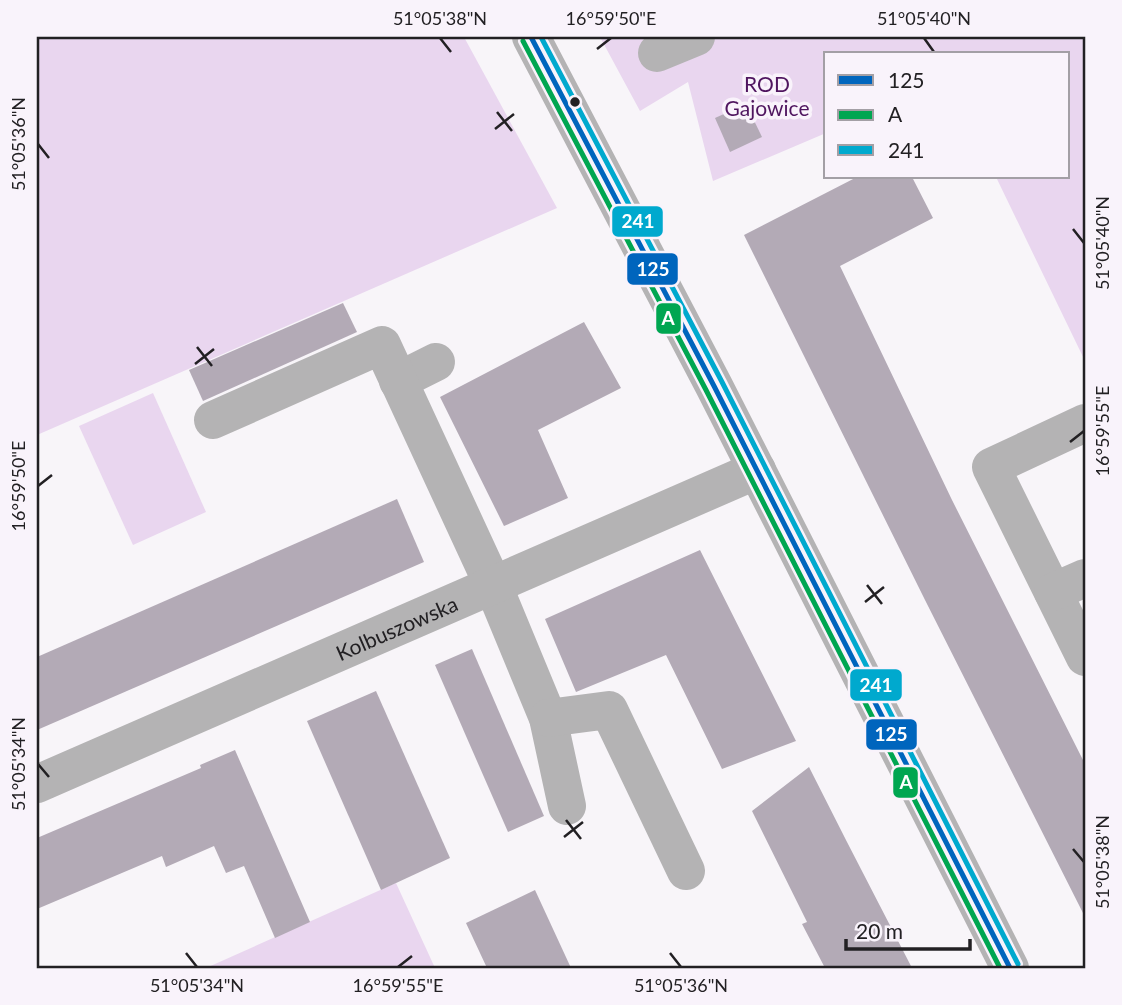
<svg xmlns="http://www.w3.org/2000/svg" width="1122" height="1005" font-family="Lato,sans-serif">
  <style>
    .green { fill: #e9d6ef }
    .building { fill: #b3aab6 }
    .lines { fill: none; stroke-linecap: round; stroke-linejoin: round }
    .minor { stroke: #b4b3b4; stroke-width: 38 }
    .bus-1-casing { stroke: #f9f3fb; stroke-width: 10 }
    .bus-2-casing { stroke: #f9f3fb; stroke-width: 10 }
    .bus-3-casing { stroke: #f9f3fb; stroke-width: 10 }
    .bus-1 { stroke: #0065bd; stroke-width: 5 }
    .bus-2 { stroke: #00a651; stroke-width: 5 }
    .bus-3 { stroke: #00a9ce; stroke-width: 5 }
    .ticks { fill: none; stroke: #222023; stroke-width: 2.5 }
    .bus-dot { fill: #222023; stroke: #f9f3fb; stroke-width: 2.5 }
    .labels { text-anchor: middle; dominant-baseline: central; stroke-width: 7; stroke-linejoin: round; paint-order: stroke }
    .park-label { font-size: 21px; fill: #4f155f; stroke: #f9f3fb }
    .street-label { font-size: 21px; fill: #222023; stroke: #f9f3fb }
    .line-badge { stroke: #f9f3fb; stroke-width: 2.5 }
    .badge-label { font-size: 19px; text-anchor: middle; font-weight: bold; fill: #fff }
    .neatline { fill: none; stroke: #222023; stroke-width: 2.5 }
    .ticks-label { font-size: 18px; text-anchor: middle; fill: #222023 }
  </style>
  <rect width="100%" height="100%" fill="#f8f5f9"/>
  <g class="green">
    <polygon points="37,37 464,37 557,208 37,435"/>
    <polygon points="600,37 1085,37 1085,361 996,177 1068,177 1068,54 826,54 826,133 713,181 688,82 640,111"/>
    <polygon points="153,393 206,512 133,545 79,426"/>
    <polygon points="396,883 435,968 206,968"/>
  </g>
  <g class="building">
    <polygon points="746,104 762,137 730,152 715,118"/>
    <polygon points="857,177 912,177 933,218 840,266 952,500 1085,764 1085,917 925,600 744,235"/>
    <polygon points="343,303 357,332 203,401 189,370"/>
    <polygon points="584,322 621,388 538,430 568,498 504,526 440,397"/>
    <polygon points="397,499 424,562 37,730 37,657"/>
    <polygon points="700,550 796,741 722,769 666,655 576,692 545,619"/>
    <polygon points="472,649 544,816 508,832 435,665"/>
    <polygon points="376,691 450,858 381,890 307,721"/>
    <polygon points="235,750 310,922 275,938 244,866 226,873 214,846 166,867 162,856 37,909 37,838 201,768 200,765"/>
    <polygon points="809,767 847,842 912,968 825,968 802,924 807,922 752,811"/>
    <polygon points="535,890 571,968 487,968 466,923"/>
  </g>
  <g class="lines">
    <g class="minor">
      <polyline points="531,37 714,386 1010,968"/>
      <polyline points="657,53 696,37"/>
      <polyline points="398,381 436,362"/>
      <polyline points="213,420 382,345 493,585 548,718 567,806"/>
      <polyline points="1085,423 991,467 1085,657"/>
      <polyline points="1053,592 1085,578"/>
      <polyline points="548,718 609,710 686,871"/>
      <path id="s1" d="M37,784L757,470"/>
    </g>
    <g class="bus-1-casing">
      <polyline id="bus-1" points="531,37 714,386 1010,968"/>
    </g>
    <g class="bus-2-casing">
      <polyline id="bus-2" points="523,41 706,390 1000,968"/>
    </g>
    <g class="bus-3-casing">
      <polyline id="bus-3" points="541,37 722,382 1018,964"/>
    </g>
    <use href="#bus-1" class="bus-1"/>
    <use href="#bus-2" class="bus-2"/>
    <use href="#bus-3" class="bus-3"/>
  </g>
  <path class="ticks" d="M440,38L451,52M924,38L934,52M597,49L611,38M497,112L512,131M495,129L514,114M38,144L49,158M1073,229L1084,243M197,347L212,366M195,364L214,349M1070,442L1084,431M38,486L52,475M867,585L882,604M865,602L884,587M38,764L49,777M566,820L581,839M564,837L583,822M1073,849L1084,862M186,953L197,967M670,953L681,967M398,967L412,956"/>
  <circle class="bus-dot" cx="575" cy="102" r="6"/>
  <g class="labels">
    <g class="park-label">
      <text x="767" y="83">ROD<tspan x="767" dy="24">Gajowice</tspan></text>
    </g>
    <g class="street-label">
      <text stroke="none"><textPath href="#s1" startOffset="392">Kolbuszowska</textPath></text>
    </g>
  </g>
  <g class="line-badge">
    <rect x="611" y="205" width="53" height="33" rx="7" fill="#00a9ce"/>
    <rect x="626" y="252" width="53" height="34" rx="7" fill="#0065bd"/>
    <rect x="655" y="302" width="27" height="33" rx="7" fill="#00a651"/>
    <rect x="849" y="668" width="54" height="34" rx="7" fill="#00a9ce"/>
    <rect x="865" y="718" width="53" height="33" rx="7" fill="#0065bd"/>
    <rect x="892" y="766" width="27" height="33" rx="7" fill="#00a651"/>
  </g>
  <g class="badge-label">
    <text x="638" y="228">241</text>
    <text x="653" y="276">125</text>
    <text x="668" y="325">A</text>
    <text x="876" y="692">241</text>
    <text x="891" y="741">125</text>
    <text x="906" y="789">A</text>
  </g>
  <rect width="1122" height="1005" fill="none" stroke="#f9f3fb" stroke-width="77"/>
  <rect x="824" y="52" width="245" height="126" fill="#f9f3fb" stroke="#a39fa5" stroke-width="2"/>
  <rect x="838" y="75" width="35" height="10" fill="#0065bd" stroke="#a39fa5" stroke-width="2"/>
  <text x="888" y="88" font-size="21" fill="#222023">125</text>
  <rect x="838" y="110" width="35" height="10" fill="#00a651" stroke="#a39fa5" stroke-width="2"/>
  <text x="888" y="122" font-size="21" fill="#222023">A</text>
  <rect x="838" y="145" width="35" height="10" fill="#00a9ce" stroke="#a39fa5" stroke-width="2"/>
  <text x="888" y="158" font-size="21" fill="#222023">241</text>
  <path d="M846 939v10h124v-10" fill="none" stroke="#222023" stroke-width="3.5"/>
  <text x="856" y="939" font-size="21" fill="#222023" stroke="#f9f3fb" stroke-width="5" paint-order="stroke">20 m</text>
  <rect x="38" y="38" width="1046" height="929" class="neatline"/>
  <g class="ticks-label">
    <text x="440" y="25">51°05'38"N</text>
    <text x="611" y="25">16°59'50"E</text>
    <text x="924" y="25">51°05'40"N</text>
    <text transform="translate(19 144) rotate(-90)" y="6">51°05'36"N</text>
    <text transform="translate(1103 243) rotate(-90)" y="6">51°05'40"N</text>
    <text transform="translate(1103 431) rotate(-90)" y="6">16°59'55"E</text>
    <text transform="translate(19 486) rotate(-90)" y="6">16°59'50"E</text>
    <text transform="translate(19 764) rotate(-90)" y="6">51°05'34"N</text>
    <text transform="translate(1103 862) rotate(-90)" y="6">51°05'38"N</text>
    <text x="197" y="992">51°05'34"N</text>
    <text x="398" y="992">16°59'55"E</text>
    <text x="681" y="992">51°05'36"N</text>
  </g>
</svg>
